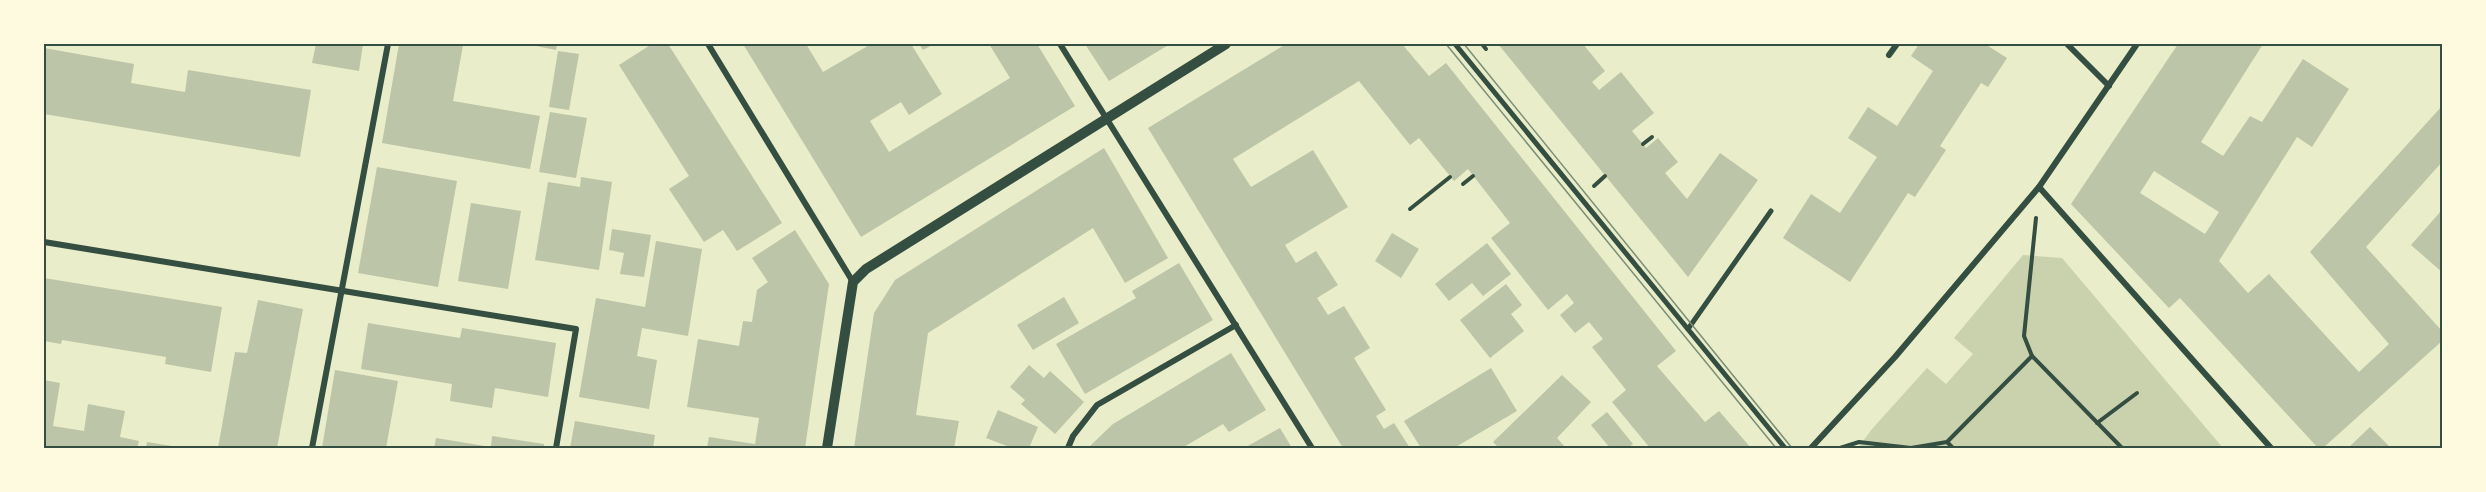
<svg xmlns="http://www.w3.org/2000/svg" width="2486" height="492" font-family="'Exo 2',sans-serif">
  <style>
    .green { fill: #cad2ad }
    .building { fill: #bcc5a7; fill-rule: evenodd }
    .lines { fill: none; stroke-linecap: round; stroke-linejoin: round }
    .path { stroke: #344e41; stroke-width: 4 }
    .pedestrian { stroke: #344e41; stroke-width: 5 }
    .minor { stroke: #344e41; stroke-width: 6 }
    .tertiary { stroke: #344e41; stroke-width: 10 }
    .tram { stroke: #7c8e77; stroke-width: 1.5 }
    .neatline { fill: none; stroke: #344e41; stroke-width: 2 }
  </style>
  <rect width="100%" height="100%" fill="#e9edc9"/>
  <polygon class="green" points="2023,255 2062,258 2223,448 1858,448 1872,429 1927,368 1946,384 1973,354 1954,338"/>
  <g class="building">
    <polygon points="316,44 363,44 359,71 312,63"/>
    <polygon points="399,44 463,45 453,101 540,116 530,169 382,143"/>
    <polygon points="526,44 557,44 556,50"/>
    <polygon points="652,44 668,44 782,223 737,251 723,230 704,242 669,189 689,176 619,65"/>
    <polygon points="743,44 806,44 823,72 871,44 911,44 942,94 909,115 901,102 870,121 889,152 1010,78 989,44 1037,44 1075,106 861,237"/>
    <polygon points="919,44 934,44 923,50"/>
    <polygon points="1085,44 1170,44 1109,81"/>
    <polygon points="1286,44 1402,44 1429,76 1446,63 1676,351 1657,366 1705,422 1719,411 1751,448 1650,448 1612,402 1626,390 1592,347 1603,339 1589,322 1575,333 1560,315 1574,303 1567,294 1548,310 1491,238 1510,223 1468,169 1454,181 1419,138 1410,145 1359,81 1233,159 1251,187 1313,150 1348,207 1285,245 1296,263 1316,251 1338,285 1317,298 1328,315 1344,306 1370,348 1354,358 1386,410 1376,416 1384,429 1394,423 1410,448 1343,448 1148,128"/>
    <polygon points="1498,44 1583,44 1605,71 1592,82 1599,90 1621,72 1654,113 1632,131 1646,148 1658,138 1678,162 1665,173 1687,199 1720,153 1758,180 1688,277"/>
    <polygon points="1919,44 1985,44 2007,58 1988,87 1981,83 1940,146 1946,150 1915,197 1908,193 1850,282 1783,238 1811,194 1840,213 1877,157 1848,138 1868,107 1897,126 1933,71 1911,56"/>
    <path d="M2178,44H2263L2201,142L2223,156L2250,116L2262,122L2303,59L2349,89L2312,147L2297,137L2219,261L2248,293L2269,274L2359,372L2389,344L2310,252L2442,106V162L2366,247L2442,331V341L2323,448H2318L2180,298L2169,308L2071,204ZM2154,171L2219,212L2205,234L2140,193Z"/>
    <polygon points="44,48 134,64 131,83 185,92 188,70 311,90 300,157 44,114"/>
    <polygon points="558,51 579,54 569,110 549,107"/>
    <polygon points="550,112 587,118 576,178 539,172"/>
    <polygon points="1104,148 1168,258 1125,283 1093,228 928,333 916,415 959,421 954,448 854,448 874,313 895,280"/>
    <polygon points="377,167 457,181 438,287 358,273"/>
    <polygon points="581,177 612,182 599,270 535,260 548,182 580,187"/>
    <polygon points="471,203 521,211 508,289 458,281"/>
    <polygon points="2442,210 2442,272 2411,245"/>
    <polygon points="612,229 651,235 644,277 620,274 624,253 609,250"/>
    <polygon points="795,230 829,284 805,448 707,448 709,437 755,444 759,418 687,407 698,339 739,346 743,321 752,322 757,290 768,282 752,258"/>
    <polygon points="1392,233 1419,249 1401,278 1375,261"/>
    <polygon points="656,241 702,249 688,336 642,328 637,356 657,360 649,409 579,397 596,298 645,307"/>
    <polygon points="1487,243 1511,274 1483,296 1472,283 1449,301 1435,284"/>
    <polygon points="1179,263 1213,320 1085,394 1056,344 1136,298 1132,291"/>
    <polygon points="44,278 222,307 211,372 165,364 166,357 62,340 61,344 44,341"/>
    <polygon points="1506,284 1522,305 1511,314 1524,331 1490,358 1460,320"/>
    <polygon points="1064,297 1079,323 1033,350 1017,325"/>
    <polygon points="258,300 303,309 277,448 218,448 235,352 247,353"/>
    <polygon points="368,323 460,338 462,328 556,343 548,397 495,388 492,408 450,401 452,384 361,369"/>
    <polygon points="1231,353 1266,410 1229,432 1223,424 1182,448 1089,448 1091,445 1113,424"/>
    <polygon points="1029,365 1044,378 1050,371 1084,402 1055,434 1021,404 1025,400 1010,387"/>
    <polygon points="1491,368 1517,411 1454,448 1421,448 1404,421"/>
    <polygon points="335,370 398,381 386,448 322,448"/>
    <polygon points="1562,375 1591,402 1557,438 1566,448 1499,448 1493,442"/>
    <polygon points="44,380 60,383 53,426 84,431 88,404 125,411 120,437 139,441 137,448 44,448"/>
    <polygon points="998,410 1038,427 1029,448 1006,448 1007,446 986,438"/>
    <polygon points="1607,412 1633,444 1627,448 1610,448 1591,425"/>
    <polygon points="575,421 655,435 653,448 570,448"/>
    <polygon points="2370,427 2391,448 2348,448"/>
    <polygon points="1280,428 1292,448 1244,448"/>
    <polygon points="492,436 544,444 544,448 434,448 436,438 491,447"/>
    <polygon points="147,442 178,447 178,448 146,448"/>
  </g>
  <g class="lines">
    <g class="path">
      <polyline points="1482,44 1486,49"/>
      <polyline points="1643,144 1652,137"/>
      <polyline points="1463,184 1473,176"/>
      <polyline points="1594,186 1605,176"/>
      <polyline points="1410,209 1450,177"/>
      <polyline points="2032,356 2024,336 2036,218"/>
      <polyline points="2097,423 2137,393"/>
      <polyline points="1947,442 1953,448"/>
      <polyline points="1840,448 1859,442 1911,448 1947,442 2032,356 2122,448"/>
    </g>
    <g class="pedestrian">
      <polyline points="1455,44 1785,448"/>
      <polyline points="1688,329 1771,211"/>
    </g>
    <g class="minor">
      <polyline points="708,44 853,282"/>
      <polyline points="1060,44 1312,448"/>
      <polyline points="2067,44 2109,86"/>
      <polyline points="1889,55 1897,44"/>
      <polyline points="2039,187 2271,448"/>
      <polyline points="44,242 576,329 556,448"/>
      <polyline points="312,448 388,44"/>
      <polyline points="1068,448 1073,436 1097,405 1236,325"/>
      <polyline points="1811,448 1895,357 2039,187 2137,44"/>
    </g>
    <polyline class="tertiary" points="827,448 853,282 866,269 1226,44"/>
    <g class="tram">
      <polyline points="1446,44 1776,448"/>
      <polyline points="1464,44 1792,448"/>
    </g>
  </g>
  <rect width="2486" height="492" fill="none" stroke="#fefae0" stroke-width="90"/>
  <rect x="45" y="45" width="2396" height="402" class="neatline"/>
</svg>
